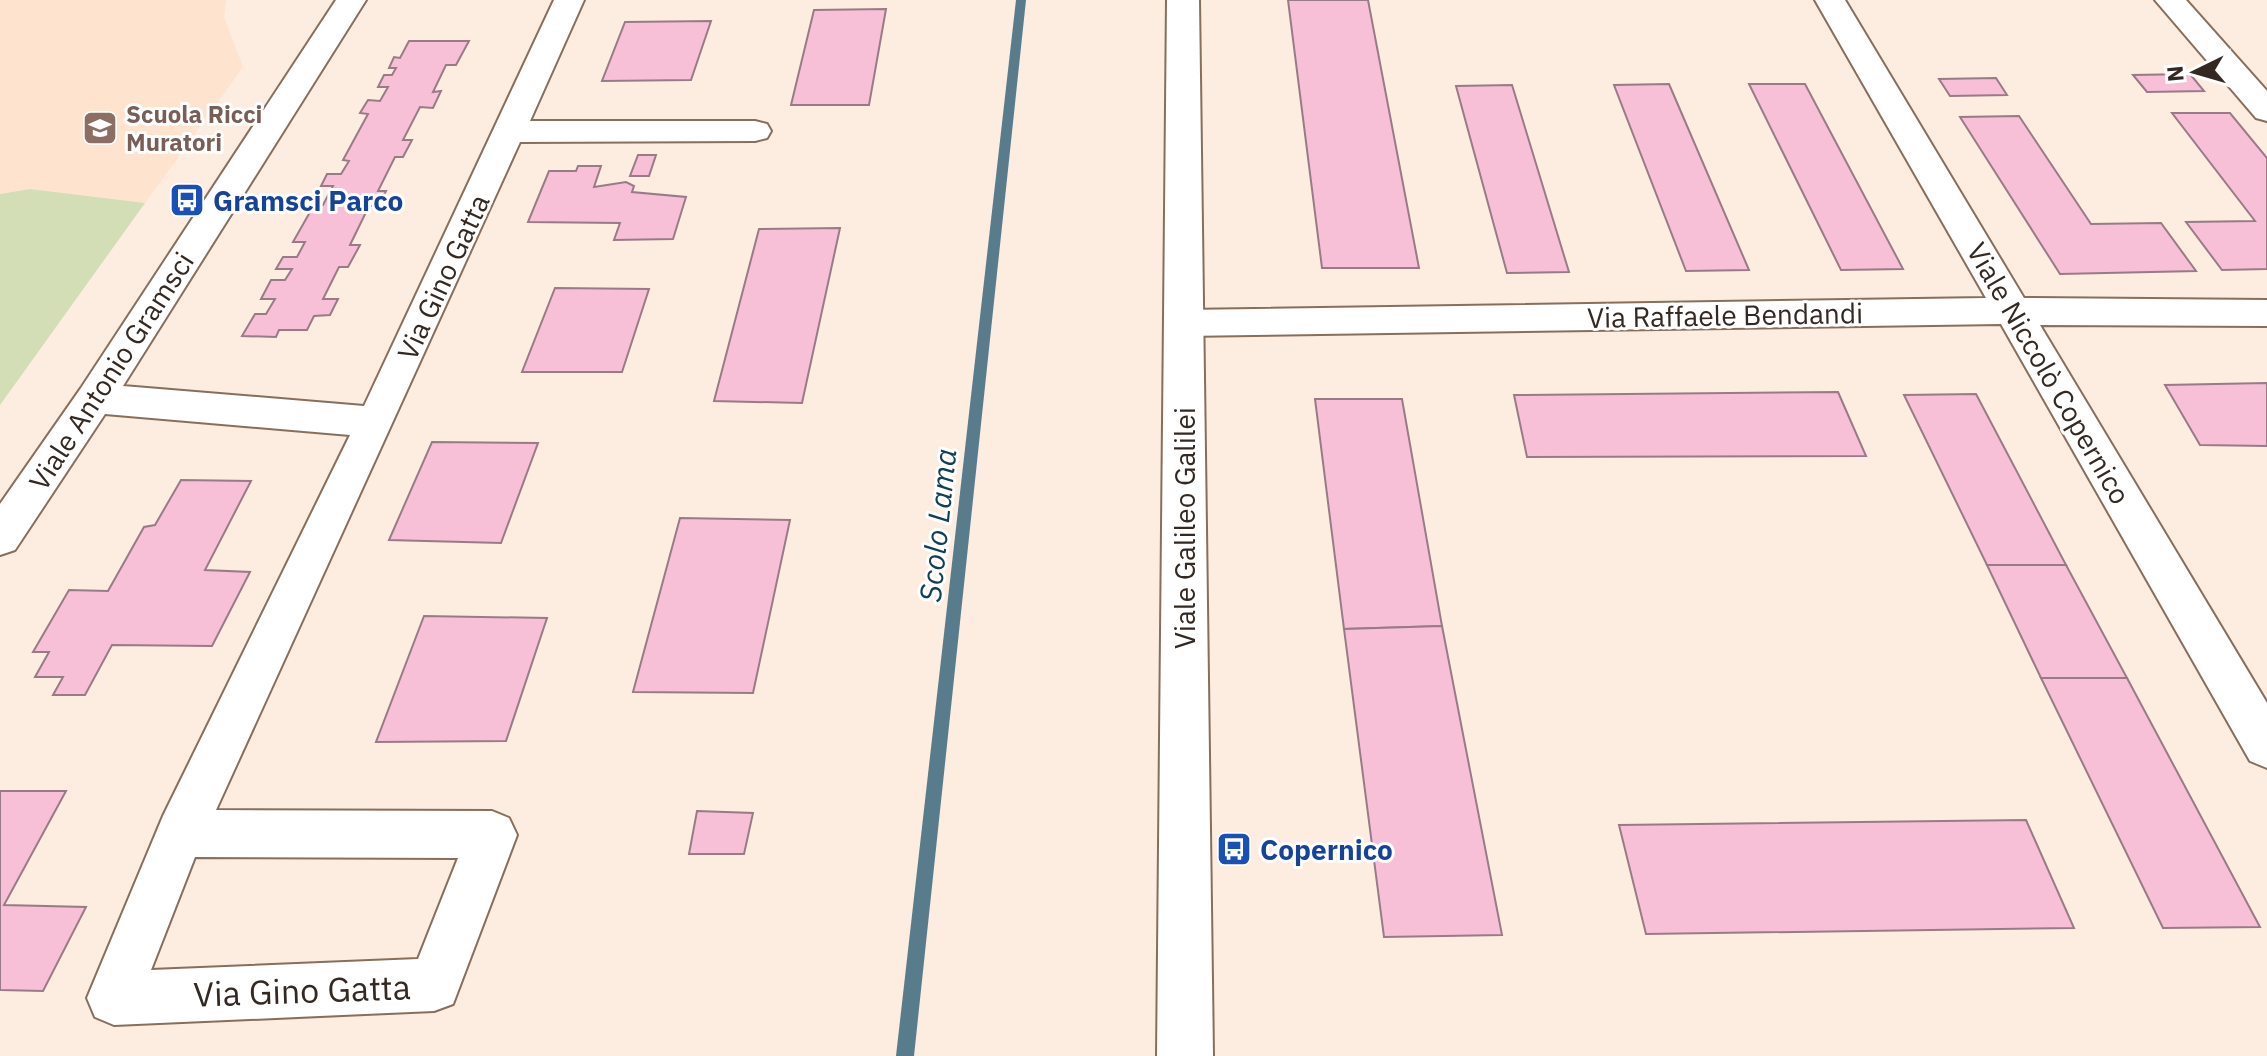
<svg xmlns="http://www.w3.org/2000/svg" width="2267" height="1056" font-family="'IBM Plex Sans',sans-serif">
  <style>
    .built { fill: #fee3cf }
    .green { fill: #d3ddb6 }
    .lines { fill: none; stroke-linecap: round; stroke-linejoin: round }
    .stream { fill: #587c8b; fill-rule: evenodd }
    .building { fill: #f7c0d7; stroke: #997b87; stroke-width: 2 }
    .street-casing { stroke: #866f5d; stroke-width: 4 }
    .secondary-casing { stroke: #866f5d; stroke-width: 4 }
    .street { fill: #fff; fill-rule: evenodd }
    .secondary { fill: #fff; fill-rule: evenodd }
    .labels { text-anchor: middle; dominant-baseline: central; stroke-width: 6; stroke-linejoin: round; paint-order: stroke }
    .far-education-label { font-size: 24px; font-weight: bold; fill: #785e54; stroke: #fff; text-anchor: start }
    .transit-label { font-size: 28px; font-weight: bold; fill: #164399; stroke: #fff; text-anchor: start }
    .street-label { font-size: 28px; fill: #332922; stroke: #fff }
    .water-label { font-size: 30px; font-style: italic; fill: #104052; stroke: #fff }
    .near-street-label { font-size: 34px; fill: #332922; stroke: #fff }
  </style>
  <rect width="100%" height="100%" fill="#fdece0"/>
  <polygon class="built" points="0,0 226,0 224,17 243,67 145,203 30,189 0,194"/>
  <polygon class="green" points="30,189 145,203 0,405 0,194"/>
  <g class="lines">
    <polygon class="stream" points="1016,0 1026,0 914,1056 896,1056"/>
  </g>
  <g class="building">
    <polygon points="1288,0 1368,0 1419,268 1322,268"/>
    <polygon points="886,9 869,105 791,105 814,10"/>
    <polygon points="711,21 691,80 602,81 625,22"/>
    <polygon points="409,41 469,41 456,65 446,65 433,92 441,91 433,108 420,107 403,140 412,140 403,157 395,157 378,191 386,191 378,206 369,206 350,245 360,245 348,267 339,267 323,299 338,299 330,315 314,316 307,330 279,330 276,337 242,336 255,314 266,314 275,299 261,299 271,280 285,280 292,269 276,269 283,257 297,257 305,242 293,242 314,205 323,205 333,186 321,186 327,174 341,174 349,161 343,160 368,114 360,113 368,100 380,101 388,87 378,87 384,75 392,75 396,68 389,68 394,57 400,58"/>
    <polygon points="2190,74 2204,91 2147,92 2133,75"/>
    <polygon points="1996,78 2007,95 1950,96 1939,79"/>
    <polygon points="1669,84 1749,270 1686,271 1614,85"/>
    <polygon points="1749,84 1805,84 1903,269 1841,270"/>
    <polygon points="1512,85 1569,272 1507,273 1456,86"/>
    <polygon points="2172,113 2230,113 2267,158 2267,269 2222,270 2186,222 2255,221"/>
    <polygon points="2019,116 2091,224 2161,223 2196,271 2060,274 1960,117"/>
    <polygon points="638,155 656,155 649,176 630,176"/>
    <polygon points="578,166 601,166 594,187 626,182 634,186 632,192 686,197 673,239 614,240 620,223 528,222 549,171 576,171"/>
    <polygon points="840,228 802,403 714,401 759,229"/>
    <polygon points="555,288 649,289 622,372 522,372"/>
    <polygon points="2267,383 2267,446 2200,445 2165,385"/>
    <polygon points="1838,392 1866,456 1527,457 1514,395"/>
    <polygon points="1976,394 2066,565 1987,565 1904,395"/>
    <polygon points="1315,399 1402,399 1442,626 1344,629"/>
    <polygon points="432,442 538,443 501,543 389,540"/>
    <polygon points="181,480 251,481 205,570 250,572 212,646 112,645 85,695 53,695 63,677 35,677 49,652 33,652 69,590 108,591 144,527 155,525"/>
    <polygon points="680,518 790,520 753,693 633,692"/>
    <polygon points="1987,565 2066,565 2127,678 2041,678"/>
    <polygon points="424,616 547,618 506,741 376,742"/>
    <polygon points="1442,626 1502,935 1384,937 1344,629"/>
    <polygon points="2041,678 2127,678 2260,927 2163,928"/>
    <polygon points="0,791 66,791 4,905 86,907 43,991 0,990"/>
    <polygon points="697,811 753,813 744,854 689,854"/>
    <polygon points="2026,820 2074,928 1646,934 1619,825"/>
  </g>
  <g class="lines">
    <g class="street-casing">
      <g id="street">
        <path d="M336,0H366L123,386L364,406L554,0H584L530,121H755L767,124L771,131L767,138L755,141L520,142L216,810L492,811L509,818L517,835L453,1004L434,1011L114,1025L95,1017L87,998L163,816L350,435L105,414L15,550L0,555V504L81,388ZM195,857L458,858L418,959L151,970Z"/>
        <polygon points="1815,0 1845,0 2024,298 2267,300 2267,326 2040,325 2267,703 2267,768 2250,761 2001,324 1184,336 1171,333 1165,323 1171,313 1184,310 1986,298"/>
        <polygon points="2155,0 2186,0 2267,91 2267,121 2256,118"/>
      </g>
    </g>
    <g class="secondary-casing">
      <polygon id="secondary" points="1167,0 1199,0 1213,1056 1157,1056"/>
    </g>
    <use href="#street" class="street"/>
    <use href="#secondary" class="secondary"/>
  </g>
  <defs>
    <g id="school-square" transform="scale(1.8)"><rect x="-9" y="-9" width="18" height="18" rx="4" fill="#8d6e63" stroke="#fff"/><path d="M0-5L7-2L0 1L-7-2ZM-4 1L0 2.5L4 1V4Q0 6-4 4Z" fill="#fff"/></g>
    <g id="bus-square" transform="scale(1.8)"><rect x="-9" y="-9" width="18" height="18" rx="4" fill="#1a4fb4" stroke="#fff"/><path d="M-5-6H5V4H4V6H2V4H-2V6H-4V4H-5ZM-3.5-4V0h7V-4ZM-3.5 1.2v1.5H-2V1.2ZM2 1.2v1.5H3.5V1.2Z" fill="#fff"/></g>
  </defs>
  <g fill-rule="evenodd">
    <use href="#school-square" x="100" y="128"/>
    <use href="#bus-square" x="187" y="200"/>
    <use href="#bus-square" x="1234" y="849"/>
  </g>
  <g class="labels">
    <g class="far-education-label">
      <text x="126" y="114">Scuola Ricci<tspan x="126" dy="28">Muratori</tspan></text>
    </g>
    <g class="transit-label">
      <text x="213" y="200">Gramsci Parco</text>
      <text x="1260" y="849">Copernico</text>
    </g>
    <g class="street-label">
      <text transform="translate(443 277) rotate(-65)">Via Gino Gatta</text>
      <text transform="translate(1725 315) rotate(-1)">Via Raffaele Bendandi</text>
      <text transform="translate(111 371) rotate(-57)">Viale Antonio Gramsci</text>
      <text transform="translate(2049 373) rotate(60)">Viale Niccolò Copernico</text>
      <text transform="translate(1184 528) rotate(-90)">Viale Galileo Galilei</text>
    </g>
    <g class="water-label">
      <text transform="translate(937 525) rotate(-84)">Scolo Lama</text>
    </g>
    <g class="near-street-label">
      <text transform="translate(302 990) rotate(-2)">Via Gino Gatta</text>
    </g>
  </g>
  <g transform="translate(2195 72) rotate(265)" stroke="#ffffff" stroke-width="6" paint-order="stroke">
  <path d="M0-6L14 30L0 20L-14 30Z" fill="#332922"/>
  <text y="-12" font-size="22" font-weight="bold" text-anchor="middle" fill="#332922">N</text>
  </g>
</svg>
